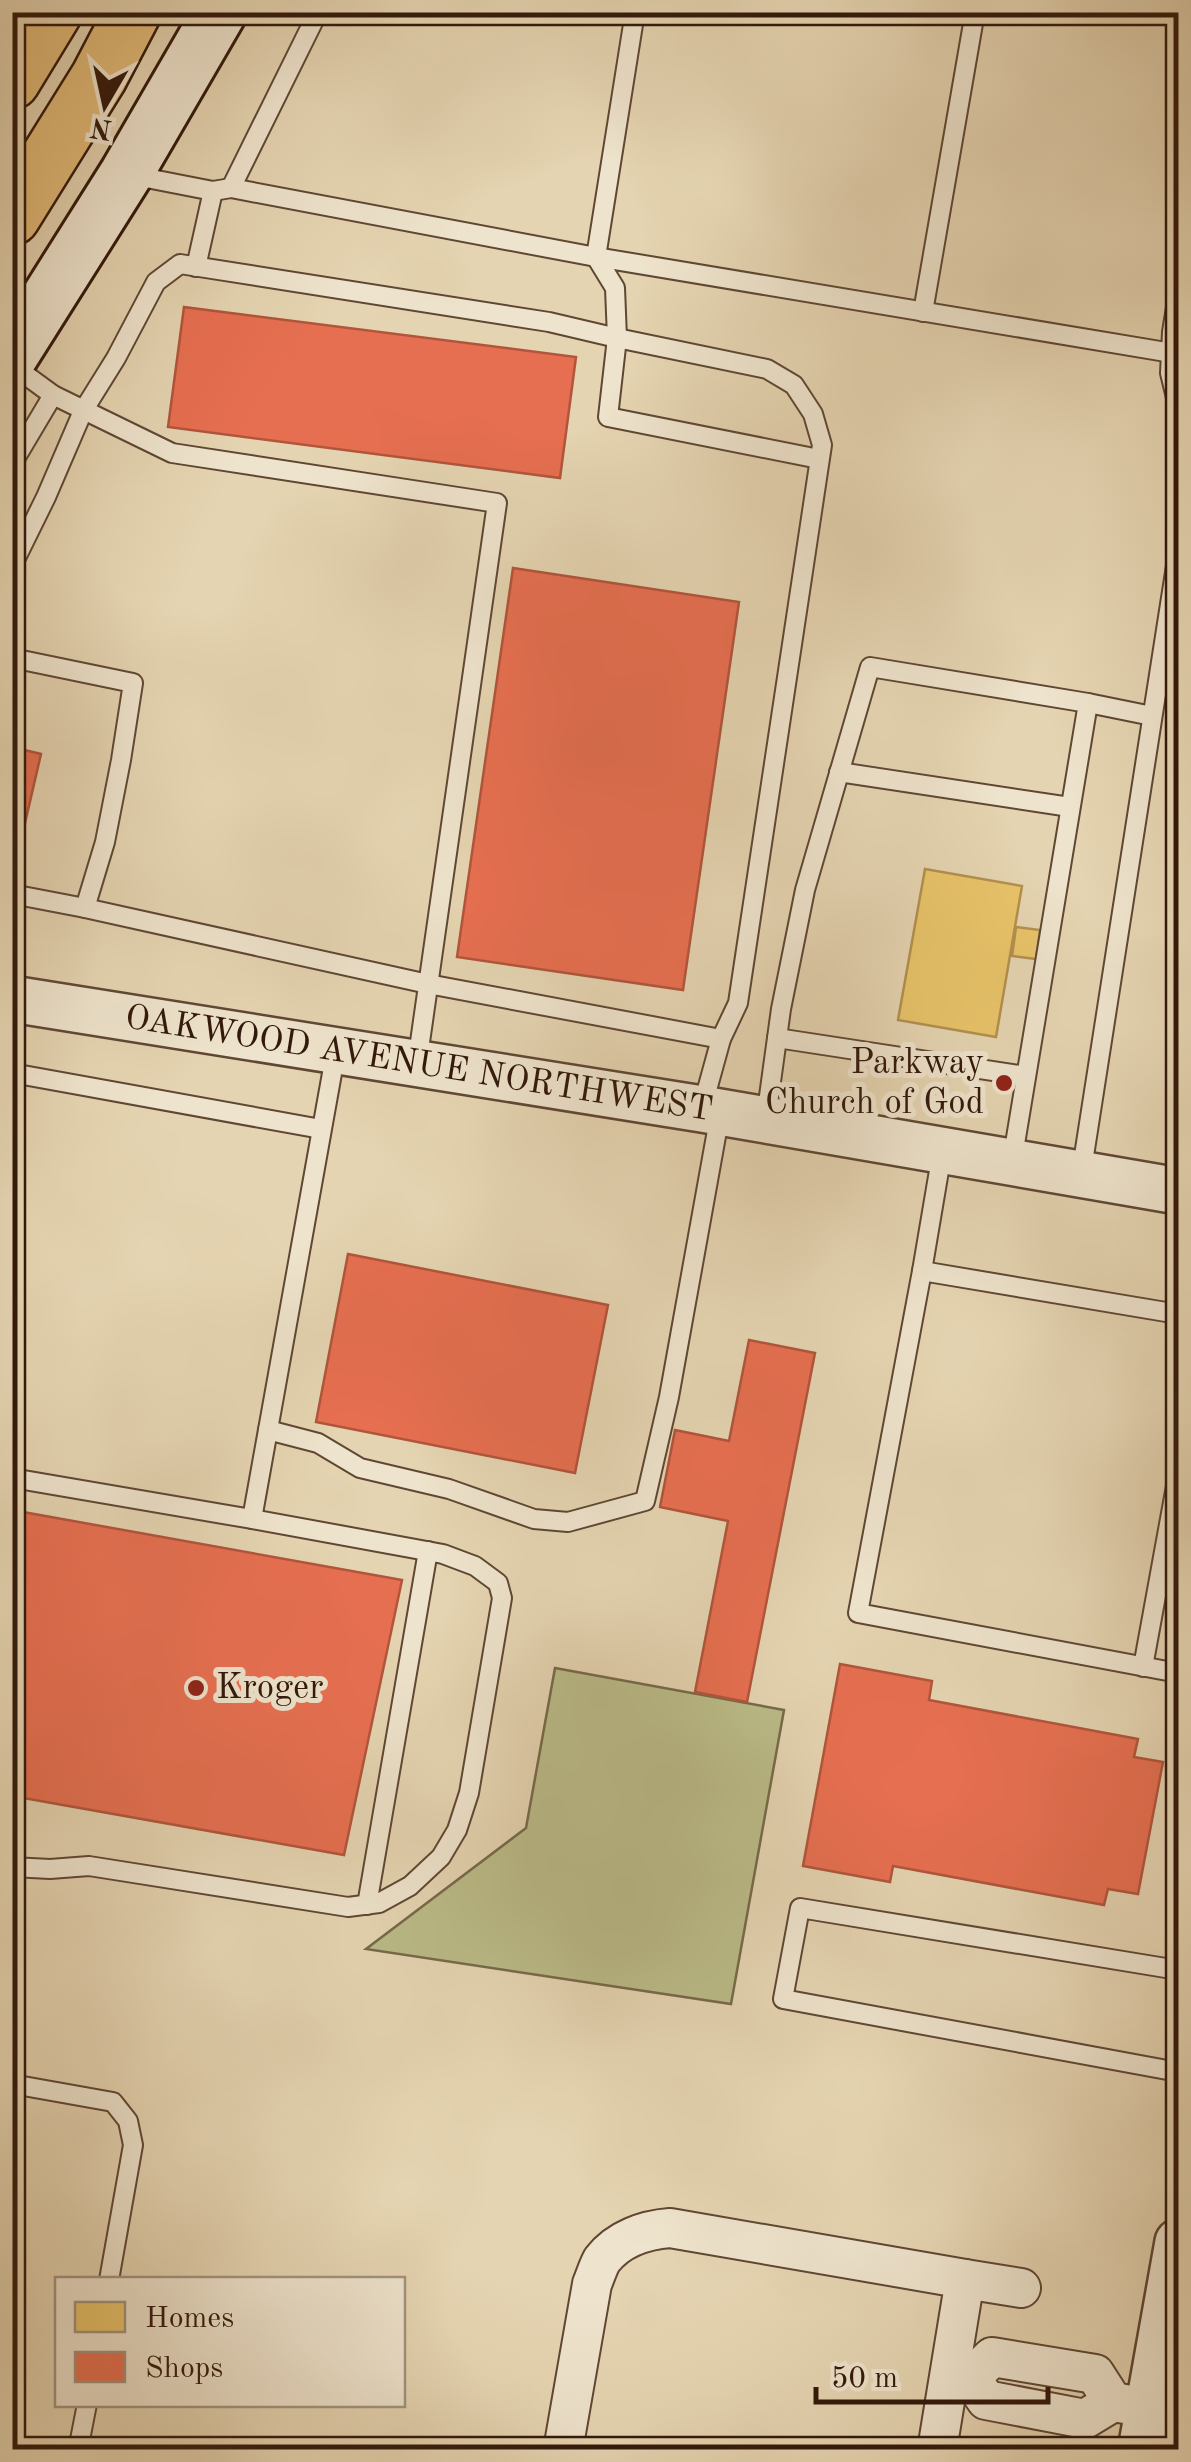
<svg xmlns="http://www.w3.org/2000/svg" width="1191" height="2462" font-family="'Old Standard TT',serif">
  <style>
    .green { fill: #babb88; stroke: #766a4a; stroke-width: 2.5 }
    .homes { fill: #e9c46a; stroke: #b2904e; stroke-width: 2.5 }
    .shops { fill: #e76f51; stroke: #b1553c; stroke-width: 2.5 }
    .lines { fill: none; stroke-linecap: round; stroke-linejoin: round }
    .service-casing { stroke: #5f4734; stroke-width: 22 }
    .minor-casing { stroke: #5f4734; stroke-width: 42 }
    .tertiary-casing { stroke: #5f4734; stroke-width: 50 }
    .secondary-casing { stroke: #32180b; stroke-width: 58 }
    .motorway-casing { stroke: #32180b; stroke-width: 60 }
    .service { stroke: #eee3cc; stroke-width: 18 }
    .minor { stroke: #eee3cc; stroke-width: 38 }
    .tertiary { stroke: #eee3cc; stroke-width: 45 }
    .secondary { stroke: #eee3cc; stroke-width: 52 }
    .motorway { stroke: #e2ba78; stroke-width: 55 }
    .poi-dot { fill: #8f2418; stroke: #eee3cc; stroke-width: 4 }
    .labels { text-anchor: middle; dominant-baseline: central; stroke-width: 10; stroke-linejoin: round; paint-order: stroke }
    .poi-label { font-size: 35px; fill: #32180b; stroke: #eee3cc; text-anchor: end }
    .street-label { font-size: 35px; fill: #32180b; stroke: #eee3cc }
  </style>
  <rect width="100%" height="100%" fill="#e5d4b1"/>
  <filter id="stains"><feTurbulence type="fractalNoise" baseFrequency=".002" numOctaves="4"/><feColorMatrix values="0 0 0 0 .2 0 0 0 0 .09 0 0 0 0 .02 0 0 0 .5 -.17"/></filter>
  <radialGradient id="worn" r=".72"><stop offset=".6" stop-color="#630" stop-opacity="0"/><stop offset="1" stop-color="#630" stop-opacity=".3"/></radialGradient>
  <polygon class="green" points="555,1668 784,1710 731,2004 366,1949 526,1828"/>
  <g class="homes">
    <polygon points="925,869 1022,886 996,1037 898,1020"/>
    <polygon points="1016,927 1040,930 1036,959 1012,956"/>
  </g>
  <g class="shops">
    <polygon points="184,307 576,357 560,478 168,427"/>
    <polygon points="513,568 739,602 683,990 457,957"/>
    <polygon points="12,747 41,754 19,849 12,847"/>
    <polygon points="348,1254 608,1305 575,1473 316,1422"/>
    <polygon points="749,1340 815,1353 747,1702 695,1692 728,1521 660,1507 675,1430 729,1441"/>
    <polygon points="12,1510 402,1580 344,1855 12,1796"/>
    <polygon points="840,1664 932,1681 929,1700 1138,1739 1134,1757 1163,1762 1138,1894 1108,1889 1104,1905 893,1866 890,1882 803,1866"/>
  </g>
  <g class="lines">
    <g class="service-casing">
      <g id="service">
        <polyline points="635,12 596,257 615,288 617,338 608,417 819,459"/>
        <polyline points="131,175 213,191 231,188 596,257 1178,354"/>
        <polyline points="231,188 318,12"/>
        <polyline points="196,267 213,191"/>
        <polyline points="1178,295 1172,332 1170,373 1178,406"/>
        <polyline points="923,312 975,12"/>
        <polyline points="12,365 53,395 172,453 497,503 417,1063"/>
        <polyline points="12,464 53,395"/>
        <polyline points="12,566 46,497 83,411 116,358 156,282 180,264 549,322 617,338 767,369 794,385 813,414 822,445 738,1003 721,1039 702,1108"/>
        <polyline points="12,658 133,683 121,760 105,842 85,908"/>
        <polyline points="1088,703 1152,716"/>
        <polyline points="839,772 1070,807"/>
        <polyline points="12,894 85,908 428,984 721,1039"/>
        <polyline points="777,1038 1026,1076"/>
        <polyline points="12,1073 321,1129"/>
        <polyline points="766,1118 781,1009 805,890 870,667 1088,703 1012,1162"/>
        <polyline points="1081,1175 1176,566 1178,494"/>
        <polyline points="922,1271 942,1153"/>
        <polyline points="1178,1314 922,1271 858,1613 1178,1673"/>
        <polyline points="268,1430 318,1443 360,1468 449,1489 534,1519 568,1522 645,1501 669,1397 720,1114"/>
        <polyline points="12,1478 252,1519 336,1051"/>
        <polyline points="1143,1667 1178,1475"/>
        <polyline points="12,1867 50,1869 89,1866 348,1907 379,1903 410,1886 441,1857 457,1830 469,1793 502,1598 498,1583 475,1566 443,1554 252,1519"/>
        <polyline points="367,1905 428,1551"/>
        <polyline points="1178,1970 800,1908 783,1999 1178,2072"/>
        <polyline points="12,2084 113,2102 128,2121 133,2145 109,2280"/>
        <polyline points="78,2450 87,2404"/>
      </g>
    </g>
    <g class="minor-casing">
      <g id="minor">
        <polyline points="965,2279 1021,2288"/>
        <polyline points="1113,2402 1095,2374 992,2357 971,2378 986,2400 1085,2419 1113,2402 1149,2408"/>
        <path d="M563,2450L592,2284C595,2277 598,2267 602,2260C618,2239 645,2230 670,2228L965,2279L937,2450"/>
      </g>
    </g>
    <g class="tertiary-casing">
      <g id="tertiary">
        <path id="s1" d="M12,999L702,1109L1178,1191"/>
        <polyline points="1141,2450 1178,2242"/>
      </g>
    </g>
    <g class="secondary-casing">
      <polyline id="secondary" points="12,355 126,174 220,12"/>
    </g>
    <g class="motorway-casing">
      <g id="motorway">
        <polyline points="12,81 54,12"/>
        <polyline points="12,217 99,77 133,12"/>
      </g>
    </g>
    <use href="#service" class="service"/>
    <use href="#minor" class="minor"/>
    <use href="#tertiary" class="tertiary"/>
    <use href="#secondary" class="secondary"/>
    <use href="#motorway" class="motorway"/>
  </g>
  <g class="poi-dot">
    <circle cx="1004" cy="1083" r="10"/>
    <circle cx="196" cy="1688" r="10"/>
  </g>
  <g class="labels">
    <g class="poi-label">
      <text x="984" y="1063">Parkway<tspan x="984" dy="40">Church of God</tspan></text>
      <text x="216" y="1688" text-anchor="start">Kroger</text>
    </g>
    <g class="street-label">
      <text stroke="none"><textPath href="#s1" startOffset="412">OAKWOOD AVENUE NORTHWEST</textPath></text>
    </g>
  </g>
  <rect width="1191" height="2462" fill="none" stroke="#e5d4b1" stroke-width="50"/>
  <rect x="15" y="15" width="1161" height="2432" fill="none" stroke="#32180b" stroke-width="5"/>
  <rect x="25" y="25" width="1141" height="2412" fill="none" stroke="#32180b" stroke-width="2.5"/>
  <rect x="55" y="2277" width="350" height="130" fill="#eee3cc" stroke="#a3927f" stroke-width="2.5"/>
  <rect x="75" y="2302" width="50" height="30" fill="#e9c46a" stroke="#a3927f" stroke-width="2.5"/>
  <text x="145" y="2327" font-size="30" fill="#32180b">Homes</text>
  <rect x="75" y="2352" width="50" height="30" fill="#e76f51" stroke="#a3927f" stroke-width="2.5"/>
  <text x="145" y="2377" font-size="30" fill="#32180b">Shops</text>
  <g transform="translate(105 105) rotate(189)" stroke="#eee3cc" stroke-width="8" paint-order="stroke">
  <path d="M0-8L18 38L0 25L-18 38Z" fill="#32180b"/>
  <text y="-15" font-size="28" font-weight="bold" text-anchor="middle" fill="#32180b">N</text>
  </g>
  <path d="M816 2387v15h232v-15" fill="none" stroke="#32180b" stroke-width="5"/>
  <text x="831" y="2387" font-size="30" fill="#32180b" stroke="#eee3cc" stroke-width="8" paint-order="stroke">50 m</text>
  <rect width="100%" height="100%" filter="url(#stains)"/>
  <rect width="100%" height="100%" fill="url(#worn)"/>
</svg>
